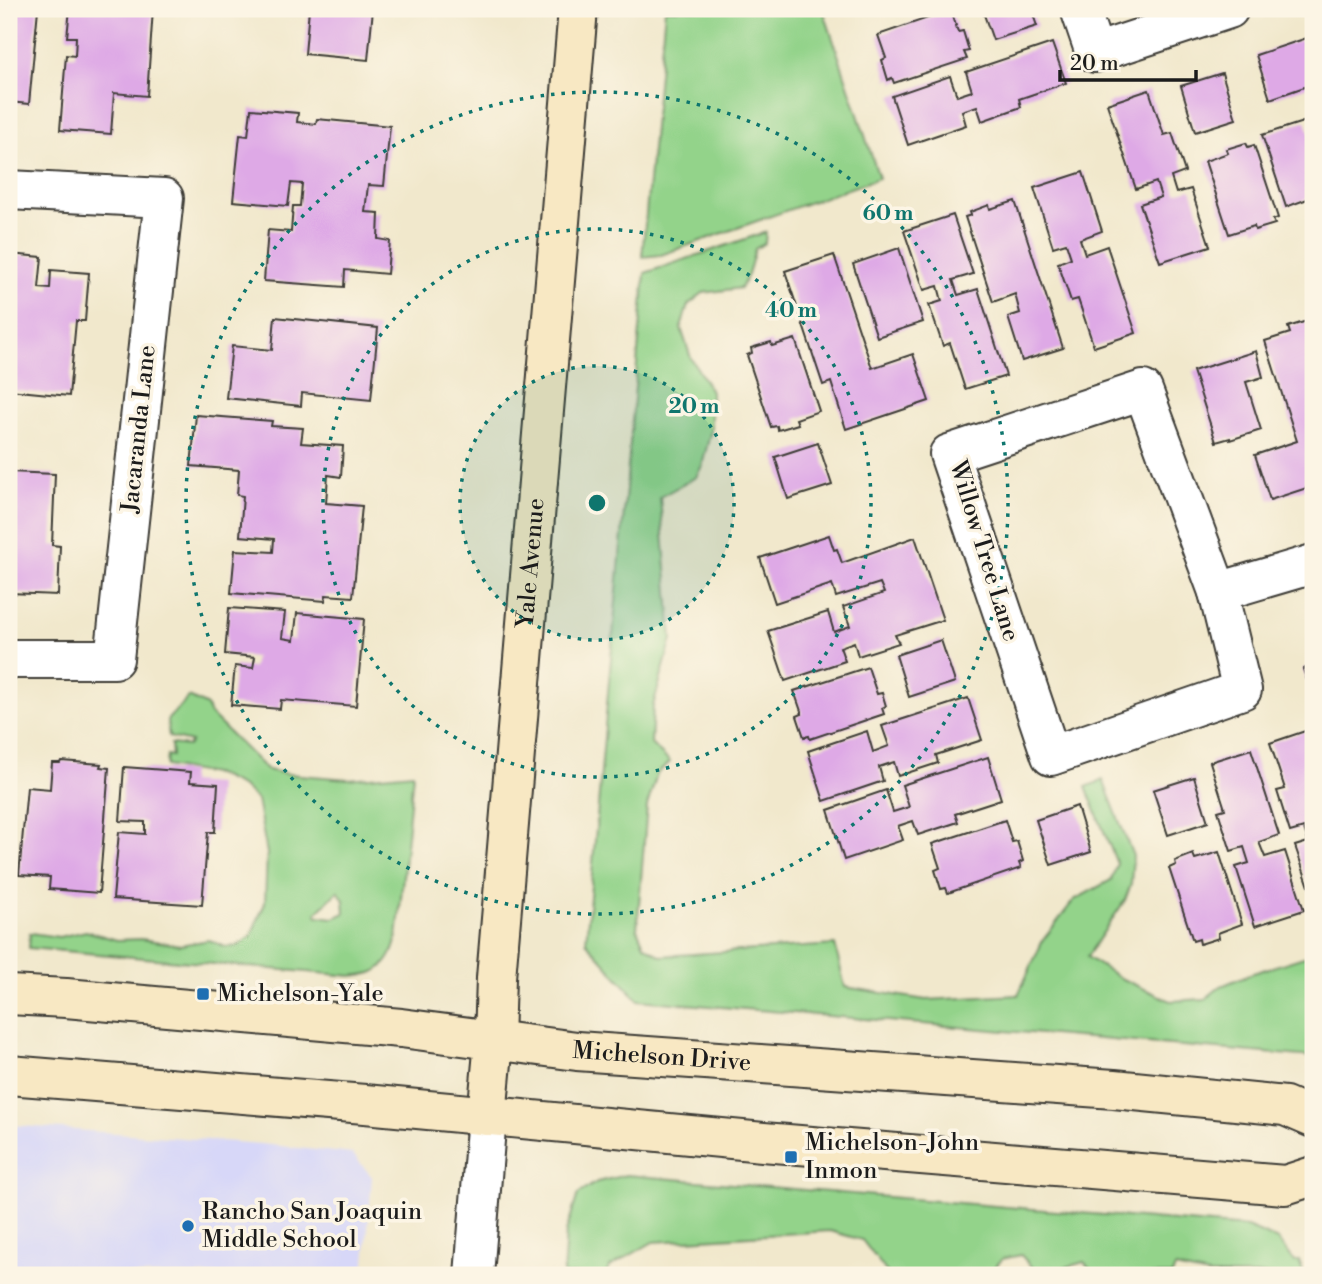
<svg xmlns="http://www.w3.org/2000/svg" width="1322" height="1284" font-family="'Libre Bodoni',serif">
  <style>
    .built { fill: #d7d7f8 }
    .green { fill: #93d38a; stroke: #587853; stroke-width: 2; fill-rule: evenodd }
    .building { fill: #dea9e6 }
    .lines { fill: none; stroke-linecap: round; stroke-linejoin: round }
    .street-casing { stroke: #3c3b36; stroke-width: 42 }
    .secondary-casing { stroke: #3c3b36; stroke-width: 42 }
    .street { stroke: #fff; stroke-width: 38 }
    .secondary { stroke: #f8e8c3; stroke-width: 38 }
    .ring { fill: none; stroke: #0f766e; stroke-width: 3.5; stroke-dasharray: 3.5 7 }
    .poi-dot { fill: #1f6fb2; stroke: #fcf5e5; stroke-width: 2.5 }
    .labels { text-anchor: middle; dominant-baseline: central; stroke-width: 7; stroke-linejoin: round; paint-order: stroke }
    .street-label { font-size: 24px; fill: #1c1c1c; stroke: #fcf5e5 }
    .poi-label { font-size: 24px; fill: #1c1c1c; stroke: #fcf5e5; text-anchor: start }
    .centre { fill: #0f766e; stroke: #fcf5e5; stroke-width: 3.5 }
    .ring-label { font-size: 21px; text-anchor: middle; font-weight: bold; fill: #0f766e; stroke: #fcf5e5; stroke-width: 7; stroke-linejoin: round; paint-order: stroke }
  </style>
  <rect width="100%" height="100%" fill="#fcf5e5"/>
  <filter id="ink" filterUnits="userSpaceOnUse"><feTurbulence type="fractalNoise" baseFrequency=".0143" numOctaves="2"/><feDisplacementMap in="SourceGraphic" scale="14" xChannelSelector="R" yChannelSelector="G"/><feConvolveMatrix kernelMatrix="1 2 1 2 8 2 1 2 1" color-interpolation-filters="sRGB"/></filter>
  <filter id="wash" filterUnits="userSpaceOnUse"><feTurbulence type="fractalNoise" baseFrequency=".00686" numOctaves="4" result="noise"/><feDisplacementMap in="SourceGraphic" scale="28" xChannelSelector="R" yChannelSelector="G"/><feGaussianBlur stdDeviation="1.57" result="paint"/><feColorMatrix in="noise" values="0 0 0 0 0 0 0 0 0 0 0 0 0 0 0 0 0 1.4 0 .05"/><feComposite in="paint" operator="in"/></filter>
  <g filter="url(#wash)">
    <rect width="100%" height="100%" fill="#f1e8cc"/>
    <polygon class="built" points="9,1125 261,1144 353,1154 372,1177 364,1275 9,1275"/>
    <g class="green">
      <polygon points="665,9 823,9 879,178 661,255 642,257"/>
      <polygon points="766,232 765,243 755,249 748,275 741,288 703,293 688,305 681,328 691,358 711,391 711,430 702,466 696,477 660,497 672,639 653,706 651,744 670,762 657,774 647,806 637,929 644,945 661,956 835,945 845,987 926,1000 1018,995 1043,940 1074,900 1111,880 1117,864 1086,787 1103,780 1133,856 1131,884 1125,900 1087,957 1120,978 1171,1001 1205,999 1221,986 1250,974 1313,954 1313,1057 638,1000 586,942 645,273"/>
      <path d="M189,697L207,706L209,713L267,770L288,774L348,779L413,773L398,929C396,946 390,965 374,972C368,975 359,975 352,976L29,948L30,933L59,937L86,931L117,940L141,939L180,945L209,940L226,947L237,946L251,936L265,903L267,853L257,800L243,787L218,775L166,766L167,755L172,756L171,744L188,746L191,742L169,737L167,720ZM338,891L344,900L345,913L334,918L318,916L316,913Z"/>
      <polygon points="626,1175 1247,1227 1278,1240 1294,1262 1299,1261 1304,1275 1209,1275 1175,1268 1172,1275 1096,1275 1084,1262 1039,1275 1021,1255 1002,1259 989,1275 889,1275 862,1240 830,1231 653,1242 610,1267 605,1275 563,1275 566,1232 578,1194 597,1182"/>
    </g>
    <g id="blocks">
      <g class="building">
        <polygon points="9,9 38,9 29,104 9,102"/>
        <polygon points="70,9 153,9 147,96 114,93 111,134 60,130 66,55 75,56 76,37 67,37"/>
        <polygon points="227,9 258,9 257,13 227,11"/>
        <polygon points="309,9 373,9 368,60 305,54"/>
        <polygon points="869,9 885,9 870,14"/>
        <polygon points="982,9 1031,9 1037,26 993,40"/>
        <polygon points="951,10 958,32 963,31 969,51 964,52 967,59 894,83 892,78 888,80 882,60 886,58 878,35"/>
        <polygon points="1313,36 1313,84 1270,99 1256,55"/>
        <polygon points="1052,43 1066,83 1019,99 1021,107 982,121 977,106 962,111 966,125 908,145 892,96 950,76 957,96 972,91 966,72"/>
        <polygon points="1222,73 1236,119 1195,132 1181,86"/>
        <polygon points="1149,90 1164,135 1172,133 1185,172 1171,177 1176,193 1191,189 1210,246 1160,262 1140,204 1161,197 1156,182 1136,189 1107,104"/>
        <polygon points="251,109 298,113 297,122 316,124 317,119 390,126 384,186 368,185 365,212 379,213 378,239 390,241 387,274 345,270 344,287 264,281 268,230 291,232 293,206 300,206 302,184 291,183 288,206 233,201 240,135 248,136"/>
        <polygon points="1306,121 1313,143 1313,197 1286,207 1262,135"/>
        <polygon points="1246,143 1248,147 1254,145 1278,218 1273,220 1275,224 1255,230 1254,226 1229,234 1205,161 1228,153 1226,149"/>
        <polygon points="1083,172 1102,231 1080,239 1085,254 1107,246 1136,333 1094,347 1078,299 1071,301 1058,263 1071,258 1066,243 1053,247 1034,188"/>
        <polygon points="1015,201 1063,348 1022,361 1008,317 1020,313 1015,294 993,302 965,217 971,215 970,212 989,205 990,209"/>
        <polygon points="953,215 973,274 953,280 958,295 978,289 1006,376 965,389 950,343 943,346 929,305 942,301 938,286 924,290 904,231"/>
        <polygon points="899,248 923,322 877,337 853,264"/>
        <polygon points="9,254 42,257 39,288 50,289 51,270 89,273 85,321 76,321 69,396 9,390"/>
        <polygon points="834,255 872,368 913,354 929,401 846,429 831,382 823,385 785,271"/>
        <polygon points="275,317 378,328 371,400 302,393 301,406 226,398 232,346 272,350"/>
        <polygon points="1307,321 1309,326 1313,325 1313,486 1270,500 1255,455 1297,441 1265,341 1290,333 1288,327"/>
        <polygon points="795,339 819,411 796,419 798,424 778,430 777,426 771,427 747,355 752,353 751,348 771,342 772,346"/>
        <polygon points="1256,351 1263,377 1246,382 1261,430 1230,440 1230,438 1216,442 1193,371"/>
        <polygon points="196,415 272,421 271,426 303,428 301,443 343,446 341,477 328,475 326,503 362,506 353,597 326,595 325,601 231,593 235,550 273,552 274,539 240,536 243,496 237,495 239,470 191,466"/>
        <polygon points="818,443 832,485 788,499 775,457"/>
        <polygon points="9,472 55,474 52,545 60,546 58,595 9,593"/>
        <polygon points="829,535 834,550 837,549 842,563 915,537 943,620 895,635 899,643 858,656 854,642 840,647 845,661 785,681 768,631 828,612 834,632 850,626 843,607 884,593 880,583 836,597 832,584 775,603 760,558"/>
        <polygon points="229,608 285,612 282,638 294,640 297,613 364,619 356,706 281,700 280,709 231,705 235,666 253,668 255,657 225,654"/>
        <polygon points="941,640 955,682 909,697 896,655"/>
        <polygon points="1313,665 1313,698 1303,669"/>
        <polygon points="868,667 877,694 882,693 886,706 882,708 884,714 810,739 809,736 804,737 797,716 802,714 794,691"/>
        <polygon points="968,698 982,740 936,755 938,763 898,776 894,762 879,767 883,781 824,801 808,751 867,731 873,752 889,746 882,726"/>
        <polygon points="1311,729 1313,737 1313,898 1295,846 1308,842 1304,828 1290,832 1277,791 1285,789 1270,743"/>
        <polygon points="1251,749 1279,835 1259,842 1265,857 1285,851 1304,910 1255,926 1236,867 1249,863 1244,847 1231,851 1218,811 1225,809 1210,762"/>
        <polygon points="988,757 1001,799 955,814 958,822 918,835 913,821 898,826 903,840 844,860 828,810 886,790 893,812 909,807 902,785"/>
        <polygon points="61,761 101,764 100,767 109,768 99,893 49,889 50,877 19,875 27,787 50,789 52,763 60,763"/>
        <polygon points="124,767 191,772 190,782 218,784 215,832 208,832 202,905 113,899 119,832 145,834 145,822 120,821"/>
        <polygon points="1194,777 1208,822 1168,835 1153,790"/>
        <polygon points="1077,806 1091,852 1051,865 1036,820"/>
        <polygon points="1005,820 1012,842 1017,841 1023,861 1019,863 1021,868 948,893 946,888 941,889 935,870 940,868 932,844"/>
        <polygon points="1219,852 1242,924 1218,933 1219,938 1200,944 1199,939 1193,941 1169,868 1176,865 1175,861 1193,854 1195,859"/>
      </g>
    </g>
  </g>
  <g filter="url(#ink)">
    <use href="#blocks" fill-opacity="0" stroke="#3c3b36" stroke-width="2"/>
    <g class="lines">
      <g class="street-casing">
        <g id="street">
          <polyline points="1080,9 1095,53 1229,9"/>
          <polyline points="9,190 164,198 114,659 9,659"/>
          <polygon points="1143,390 1218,592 1242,690 1051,756 949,454"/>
          <polyline points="1218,592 1313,564"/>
          <polyline points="474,1275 487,1116"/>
        </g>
      </g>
      <g class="secondary-casing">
        <g id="secondary">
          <path id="s1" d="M9,995L66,998L401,1028L577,1051L1114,1089L1285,1106L1313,1118"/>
          <polyline points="9,1075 365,1104 763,1142 1285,1185 1313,1176"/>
          <path id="s2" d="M487,1116L494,1041L496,978L578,9"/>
        </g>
      </g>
      <use href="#street" class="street"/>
      <use href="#secondary" class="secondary"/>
    </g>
  </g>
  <circle cx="597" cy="503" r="137" fill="#0f766e" fill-opacity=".12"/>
  <g class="ring">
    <circle cx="597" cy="503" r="137"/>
    <circle cx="597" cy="503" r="274"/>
    <circle cx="597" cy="503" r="411"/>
  </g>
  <g class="poi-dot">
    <rect x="196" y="987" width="14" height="14" rx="3.5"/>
    <rect x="784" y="1150" width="14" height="14" rx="3.5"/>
    <circle cx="188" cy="1226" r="7"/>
  </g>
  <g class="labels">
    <g class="street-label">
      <text transform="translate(139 429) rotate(-84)">Jacaranda Lane</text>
      <text transform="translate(984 551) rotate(73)">Willow Tree Lane</text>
      <text stroke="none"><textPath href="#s2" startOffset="555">Yale Avenue</textPath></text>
      <text stroke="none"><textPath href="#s1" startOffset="656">Michelson Drive</textPath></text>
    </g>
    <g class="poi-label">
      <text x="217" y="994">Michelson-Yale</text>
      <text x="805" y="1143">Michelson-John<tspan x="805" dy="28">Inmon</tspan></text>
      <text x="202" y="1212">Rancho San Joaquin<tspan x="202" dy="28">Middle School</tspan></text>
    </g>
  </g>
  <circle cx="597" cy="503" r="10" class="centre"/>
  <g class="ring-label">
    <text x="888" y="220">60 m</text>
    <text x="791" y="317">40 m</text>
    <text x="694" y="413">20 m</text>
  </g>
  <rect width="1322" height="1284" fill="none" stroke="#fcf5e5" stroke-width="35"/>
  <path d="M1060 70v10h136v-10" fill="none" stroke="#1c1c1c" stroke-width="3.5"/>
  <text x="1070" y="70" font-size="21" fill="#1c1c1c" stroke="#fcf5e5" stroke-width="5" paint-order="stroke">20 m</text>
</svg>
